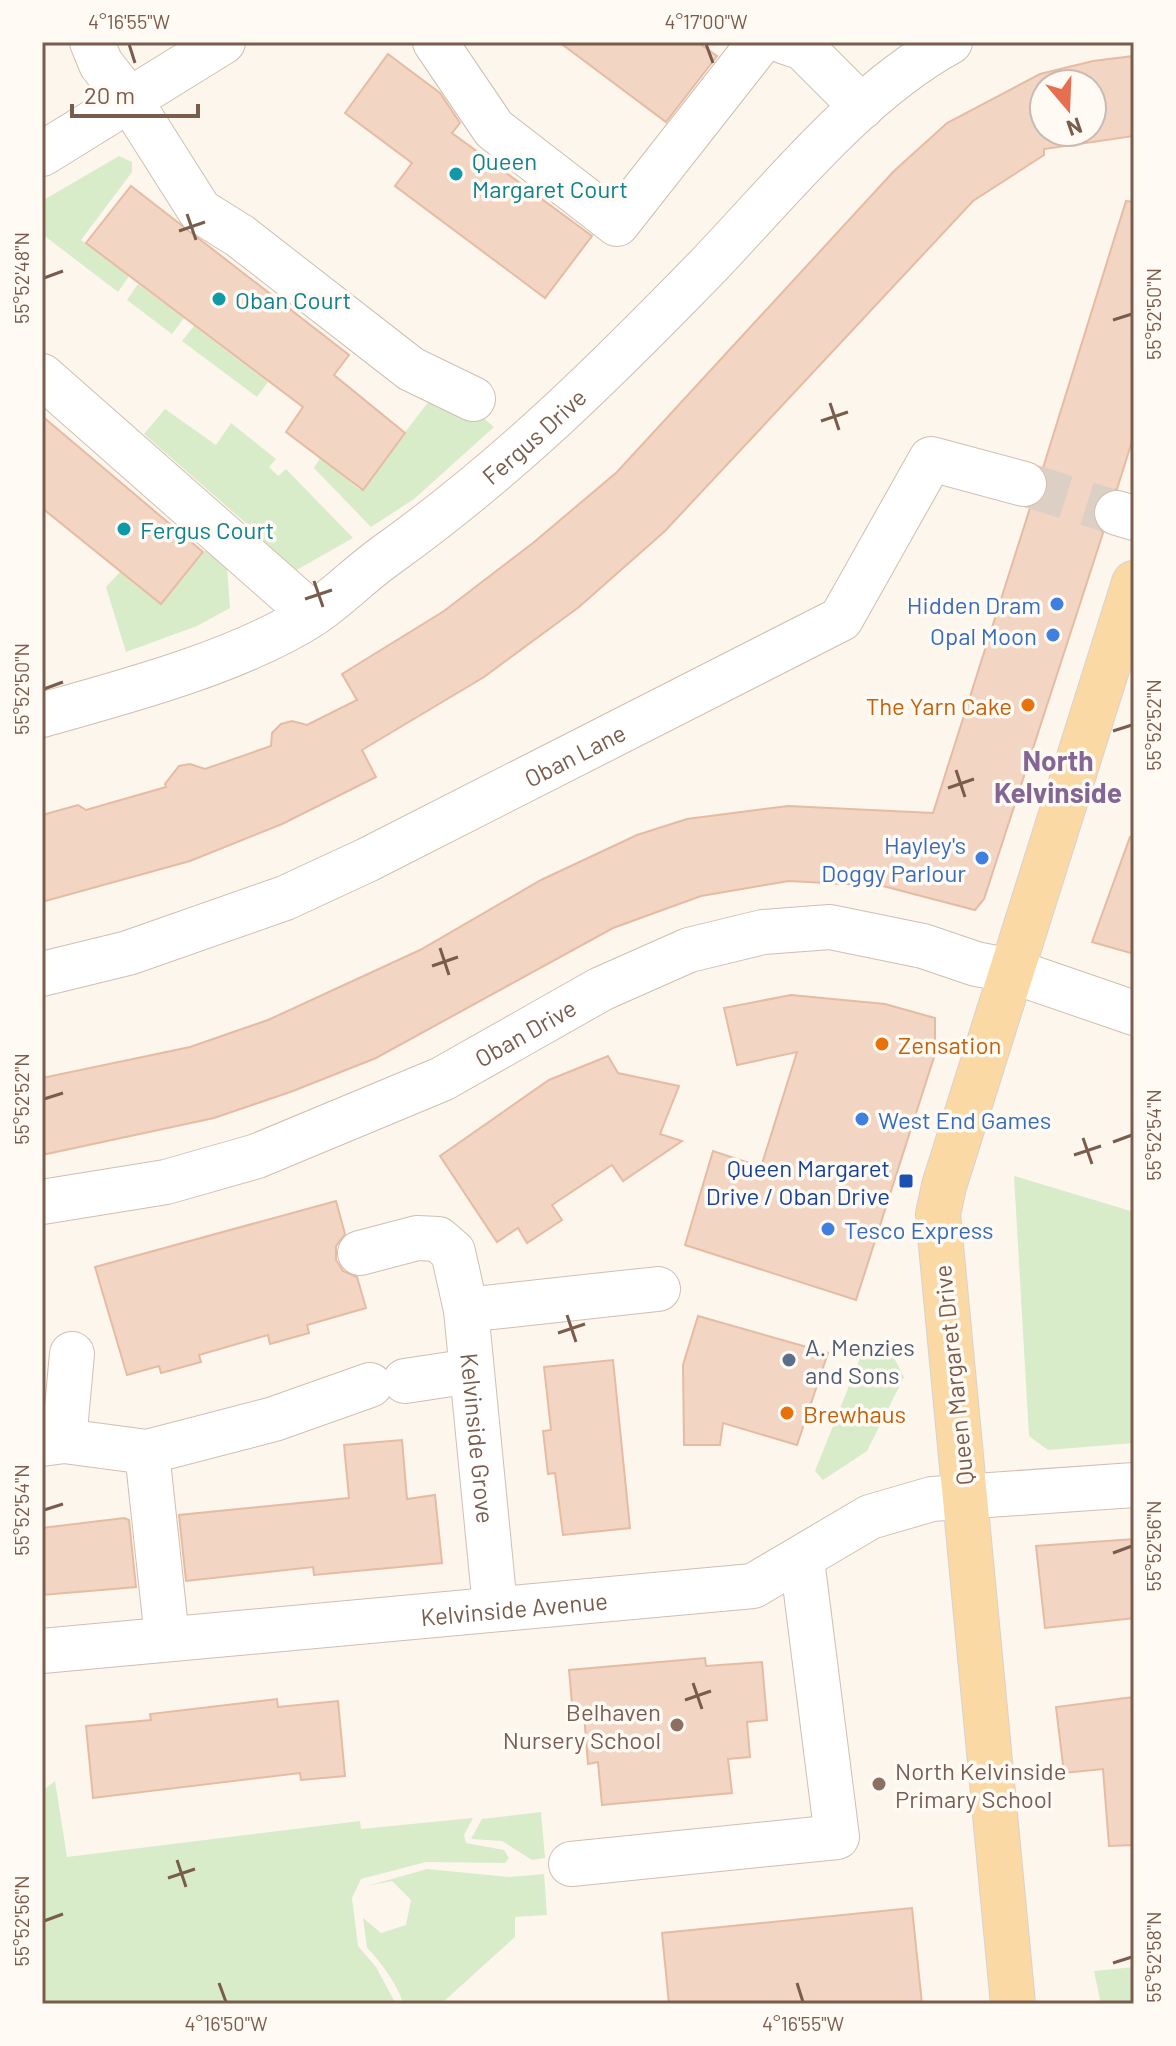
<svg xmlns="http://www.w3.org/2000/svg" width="1176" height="2046" font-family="Barlow,sans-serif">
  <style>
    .green { fill: #d8ecc9 }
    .building { fill: #f3d5c3; stroke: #e6bba3; stroke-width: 2; fill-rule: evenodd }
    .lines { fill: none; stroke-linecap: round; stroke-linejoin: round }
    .minor-tunnel { stroke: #dcd0c4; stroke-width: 44; stroke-dasharray: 44 22; stroke-linecap: butt }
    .minor-casing { stroke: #d1beb0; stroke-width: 46 }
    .major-casing { stroke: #dad1cd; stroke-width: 46 }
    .minor { stroke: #fff; stroke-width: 44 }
    .major { stroke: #fbd9a5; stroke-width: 44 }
    .ticks { fill: none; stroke: #7a5c4d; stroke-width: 3 }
    .culture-dot { fill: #0f9aa8; stroke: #fffaf3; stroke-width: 3 }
    .shop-dot { fill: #3f7fe0; stroke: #fffaf3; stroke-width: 3 }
    .food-dot { fill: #e8710a; stroke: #fffaf3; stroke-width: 3 }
    .transit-dot { fill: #1a4fb4; stroke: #fffaf3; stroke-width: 3 }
    .service-dot { fill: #5c6f8a; stroke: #fffaf3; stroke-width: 3 }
    .education-dot { fill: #8d6e63; stroke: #fffaf3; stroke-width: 3 }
    .labels { text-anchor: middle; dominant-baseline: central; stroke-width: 7; stroke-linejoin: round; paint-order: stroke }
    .culture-label { font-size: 24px; fill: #0d838f; stroke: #fffaf3; text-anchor: start }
    .street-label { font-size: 24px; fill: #7a5c4d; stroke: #fffaf3 }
    .shop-label { font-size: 24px; fill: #366cbe; stroke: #fffaf3; text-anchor: end }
    .food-label { font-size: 24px; fill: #c56008; stroke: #fffaf3; text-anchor: start }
    .transit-label { font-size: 24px; fill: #164399; stroke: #fffaf3; text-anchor: end }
    .service-label { font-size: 24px; fill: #4e5e75; stroke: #fffaf3; text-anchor: start }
    .education-label { font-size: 24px; fill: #785e54; stroke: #fffaf3; text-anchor: end }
    .quarter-label { font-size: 28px; font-weight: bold; fill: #846695; stroke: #fffaf3 }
    .neatline { fill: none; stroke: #7a5c4d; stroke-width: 3 }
    .ticks-label { font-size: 20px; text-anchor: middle; fill: #7a5c4d }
  </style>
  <rect width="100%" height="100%" fill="#fdf6ec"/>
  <g class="green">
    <polygon points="119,156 132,162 132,172 81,240 129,276 118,292 42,234 42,201"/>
    <polygon points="138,284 184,318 172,334 127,300"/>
    <polygon points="194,326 268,382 257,397 182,341"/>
    <polygon points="430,400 464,401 494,427 414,499 371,527 314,468 320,458 360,490"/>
    <polygon points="165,409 216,445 231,423 276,459 269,467 278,476 286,469 353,538 286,576 256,532 144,434"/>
    <polygon points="206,550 227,567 230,608 197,626 126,652 106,587 120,572 161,605"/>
    <polygon points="1014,1176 1134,1212 1134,1443 1048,1450 1029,1436"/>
    <polygon points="867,1341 885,1341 904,1377 867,1451 823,1480 815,1471"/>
    <polygon points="55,1781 67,1857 360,1821 361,1829 473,1818 464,1835 466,1843 504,1850 509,1858 505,1863 426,1862 361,1879 352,1898 358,1946 376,1967 396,2004 42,2004 42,1791"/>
    <polygon points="541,1812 545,1858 532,1860 502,1841 471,1839 482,1819"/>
    <path d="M427,1869L509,1877L544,1874L547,1915L515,1917V1937L441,2004H403C400,1988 379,1959 367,1948L363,1918L381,1933L406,1925L411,1900L392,1881L367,1886Z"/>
    <polygon points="1134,1967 1134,2004 1101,2004 1094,1971"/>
  </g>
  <g class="building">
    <polygon points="559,42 697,42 717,56 666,122"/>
    <polygon points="388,54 440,93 460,123 452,133 592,236 545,298 395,186 412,163 345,113"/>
    <path d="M1134,56V136L1044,149V155L973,201L665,531L579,607L484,677L362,750L376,777L282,824L190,861L42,902V815L78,805L86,810L166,787L165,784L179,766L190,764L205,769L271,746L272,733L281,724L292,721L307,725L357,700L342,674L444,611L533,543L617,472L894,171L947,123L1040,74L1093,61ZM1044,84H1092V132H1044Z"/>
    <polygon points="131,186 349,355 334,375 405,433 363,490 286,432 303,407 86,243"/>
    <polygon points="1126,201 1134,202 1134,435 1117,489 1100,494 1093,505 1093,520 1103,533 984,899 975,910 883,886 789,881 701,896 613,928 376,1058 293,1091 214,1118 42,1155 42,1078 190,1047 268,1020 420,950 541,880 637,835 687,819 788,806 933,813 1030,508 1041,502 1048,491 1048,478 1043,468"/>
    <polygon points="42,416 203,552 161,604 42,508"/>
    <polygon points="1130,837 1134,838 1134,954 1092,942"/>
    <polygon points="791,995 885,1004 935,1018 935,1054 856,1300 685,1245 713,1151 761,1167 797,1052 737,1065 724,1008"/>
    <polygon points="608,1056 618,1073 679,1086 660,1134 682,1141 623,1181 612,1165 552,1205 562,1220 527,1243 518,1228 497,1242 440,1156 549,1080"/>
    <polygon points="336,1201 345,1234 336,1246 336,1260 343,1271 357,1277 366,1308 307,1325 309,1333 270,1344 268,1335 199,1355 201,1362 161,1373 159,1366 127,1375 95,1267"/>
    <polygon points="698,1316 828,1353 797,1445 723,1423 720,1445 684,1445 683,1365"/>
    <polygon points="613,1360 630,1528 563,1535 555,1473 548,1474 543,1431 551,1430 544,1367"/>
    <polygon points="402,1440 407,1499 435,1495 442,1563 314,1575 313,1567 186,1581 179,1515 349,1498 344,1445"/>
    <polygon points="124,1518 129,1520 136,1587 42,1595 42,1528"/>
    <polygon points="1134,1539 1134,1618 1045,1628 1036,1546"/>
    <polygon points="705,1658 706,1666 762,1662 767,1720 747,1722 750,1757 728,1759 732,1793 602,1805 598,1762 588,1764 584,1714 573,1715 569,1670"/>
    <polygon points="1134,1697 1134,1845 1109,1846 1103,1769 1064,1773 1056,1707"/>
    <polygon points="277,1699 278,1707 338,1701 345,1776 301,1780 300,1773 93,1798 86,1726 151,1720 150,1714"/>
    <polygon points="912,1908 922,2004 669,2004 662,1933"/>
  </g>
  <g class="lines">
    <polyline class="minor-tunnel" points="1024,484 1117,513"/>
    <g class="minor-casing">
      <g id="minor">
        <polyline points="92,42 101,64 131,102 200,211 240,236 411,369 473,399"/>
        <polyline points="435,42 494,129 617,224 760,42"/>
        <polyline points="785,42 803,48 862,107"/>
        <polyline points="42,154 223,42"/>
        <polyline points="42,376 312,614"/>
        <polyline points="1117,513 1134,518"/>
        <path id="s1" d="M42,715C125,692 241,661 313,614C338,597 359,575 384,557C507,469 602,375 707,267C780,191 857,93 950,42"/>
        <path id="s2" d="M42,974L128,953L285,898L367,860L841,619L931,459L1024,484"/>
        <path id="s3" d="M42,1202L166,1182L257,1156L442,1079L601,989L689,950L763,932L830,927L923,946L976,964L1012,971L1134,1013"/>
        <path id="s4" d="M360,1253L417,1238L438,1239L453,1252L466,1310L495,1607"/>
        <polyline points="466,1310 658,1289"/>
        <polyline points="405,1381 471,1371"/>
        <polyline points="64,1441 72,1354"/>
        <polyline points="42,1444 64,1441 147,1452 167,1638"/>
        <polyline points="147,1452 274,1419 370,1385"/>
        <path id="s5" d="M42,1651L753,1586L870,1517L932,1499L1134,1485"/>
        <polyline points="571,1864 837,1837 802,1560"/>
      </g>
    </g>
    <g class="major-casing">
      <polyline id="major" points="1013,2004 938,1214 944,1186 1134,583"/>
    </g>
    <use href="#minor" class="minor"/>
    <use href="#major" class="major"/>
  </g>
  <path class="ticks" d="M129,44L135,63M706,44L713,63M187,214L196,240M179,231L205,222M44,278L63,271M1113,320L1132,314M830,403L839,430M821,421L848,412M314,581L323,607M305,599L332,590M44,689L63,682M1113,731L1132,725M956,770L965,797M948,788L974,779M440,948L449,975M432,966L458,957M44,1099L63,1093M1083,1138L1092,1164M1113,1142L1132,1135M1074,1155L1101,1146M567,1315L576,1342M558,1333L585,1324M44,1510L63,1504M1113,1553L1132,1546M693,1683L702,1709M685,1700L711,1691M177,1860L186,1887M168,1878L195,1869M44,1921L63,1914M1113,1963L1132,1957M219,1983L226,2002M797,1983L803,2002"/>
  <g class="culture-dot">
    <circle cx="456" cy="174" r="8"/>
    <circle cx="219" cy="299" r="8"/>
    <circle cx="124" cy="529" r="8"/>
  </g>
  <g class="shop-dot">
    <circle cx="1057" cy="604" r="8"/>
    <circle cx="1053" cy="635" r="8"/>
    <circle cx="982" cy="858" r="8"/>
    <circle cx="862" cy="1119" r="8"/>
    <circle cx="828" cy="1229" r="8"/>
  </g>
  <g class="food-dot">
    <circle cx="1028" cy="705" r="8"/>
    <circle cx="882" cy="1044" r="8"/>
    <circle cx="787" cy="1413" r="8"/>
  </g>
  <rect class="transit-dot" x="898" y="1173" width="16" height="16" rx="4"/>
  <circle class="service-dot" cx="789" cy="1360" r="8"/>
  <g class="education-dot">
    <circle cx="677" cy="1725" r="8"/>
    <circle cx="879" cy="1784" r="8"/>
  </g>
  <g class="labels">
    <g class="culture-label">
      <text x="472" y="160">Queen<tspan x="472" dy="28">Margaret Court</tspan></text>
      <text x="235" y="299">Oban Court</text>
      <text x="140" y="529">Fergus Court</text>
    </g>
    <g class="street-label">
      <text stroke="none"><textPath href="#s1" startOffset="574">Fergus Drive</textPath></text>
      <text stroke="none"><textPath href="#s2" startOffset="578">Oban Lane</textPath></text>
      <text stroke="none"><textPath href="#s3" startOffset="516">Oban Drive</textPath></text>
      <text transform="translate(953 1375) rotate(-96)">Queen Margaret Drive</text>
      <text stroke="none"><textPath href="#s4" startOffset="288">Kelvinside Grove</textPath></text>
      <text stroke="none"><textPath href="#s5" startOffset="474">Kelvinside Avenue</textPath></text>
    </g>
    <g class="shop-label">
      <text x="1041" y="604">Hidden Dram</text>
      <text x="1037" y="635">Opal Moon</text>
      <text x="966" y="844">Hayley's<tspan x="966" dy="28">Doggy Parlour</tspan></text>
      <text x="878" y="1119" text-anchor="start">West End Games</text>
      <text x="844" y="1229" text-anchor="start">Tesco Express</text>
    </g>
    <g class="food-label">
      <text x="1012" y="705" text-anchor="end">The Yarn Cake</text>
      <text x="898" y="1044">Zensation</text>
      <text x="803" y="1413">Brewhaus</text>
    </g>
    <g class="transit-label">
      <text x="890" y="1167">Queen Margaret<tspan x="890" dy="28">Drive / Oban Drive</tspan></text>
    </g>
    <g class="service-label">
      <text x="805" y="1346">A. Menzies<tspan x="805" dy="28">and Sons</tspan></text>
    </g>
    <g class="education-label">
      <text x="661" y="1711">Belhaven<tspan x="661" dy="28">Nursery School</tspan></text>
      <text x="895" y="1770" text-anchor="start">North Kelvinside<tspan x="895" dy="28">Primary School</tspan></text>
    </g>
    <g class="quarter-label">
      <text x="1058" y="760">North<tspan x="1058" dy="32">Kelvinside</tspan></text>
    </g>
  </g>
  <rect width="1176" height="2046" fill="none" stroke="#fffaf3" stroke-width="88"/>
  <g transform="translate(1068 108) rotate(161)"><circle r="38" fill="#fffaf3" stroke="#cabbb1" stroke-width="2"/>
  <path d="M0-6L14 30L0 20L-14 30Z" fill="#e76f51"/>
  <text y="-12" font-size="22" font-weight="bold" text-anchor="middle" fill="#7a5c4d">N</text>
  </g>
  <path d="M72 104v12h126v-12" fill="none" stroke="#7a5c4d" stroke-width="4"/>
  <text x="84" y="104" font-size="24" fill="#7a5c4d" stroke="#fffaf3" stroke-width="6" paint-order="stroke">20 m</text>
  <rect x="44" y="44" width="1088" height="1958" class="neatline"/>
  <g class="ticks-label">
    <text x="129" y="29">4°16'55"W</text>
    <text x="706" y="29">4°17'00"W</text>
    <text transform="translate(22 278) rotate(-90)" y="7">55°52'48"N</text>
    <text transform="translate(1154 314) rotate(-90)" y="7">55°52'50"N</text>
    <text transform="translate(22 689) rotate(-90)" y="7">55°52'50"N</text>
    <text transform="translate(1154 725) rotate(-90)" y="7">55°52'52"N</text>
    <text transform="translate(22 1099) rotate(-90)" y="7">55°52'52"N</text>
    <text transform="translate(1154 1135) rotate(-90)" y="7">55°52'54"N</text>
    <text transform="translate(22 1510) rotate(-90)" y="7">55°52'54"N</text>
    <text transform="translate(1154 1546) rotate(-90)" y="7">55°52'56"N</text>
    <text transform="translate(22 1921) rotate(-90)" y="7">55°52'56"N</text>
    <text transform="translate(1154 1957) rotate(-90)" y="7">55°52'58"N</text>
    <text x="226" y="2031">4°16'50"W</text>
    <text x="803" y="2031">4°16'55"W</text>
  </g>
</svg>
